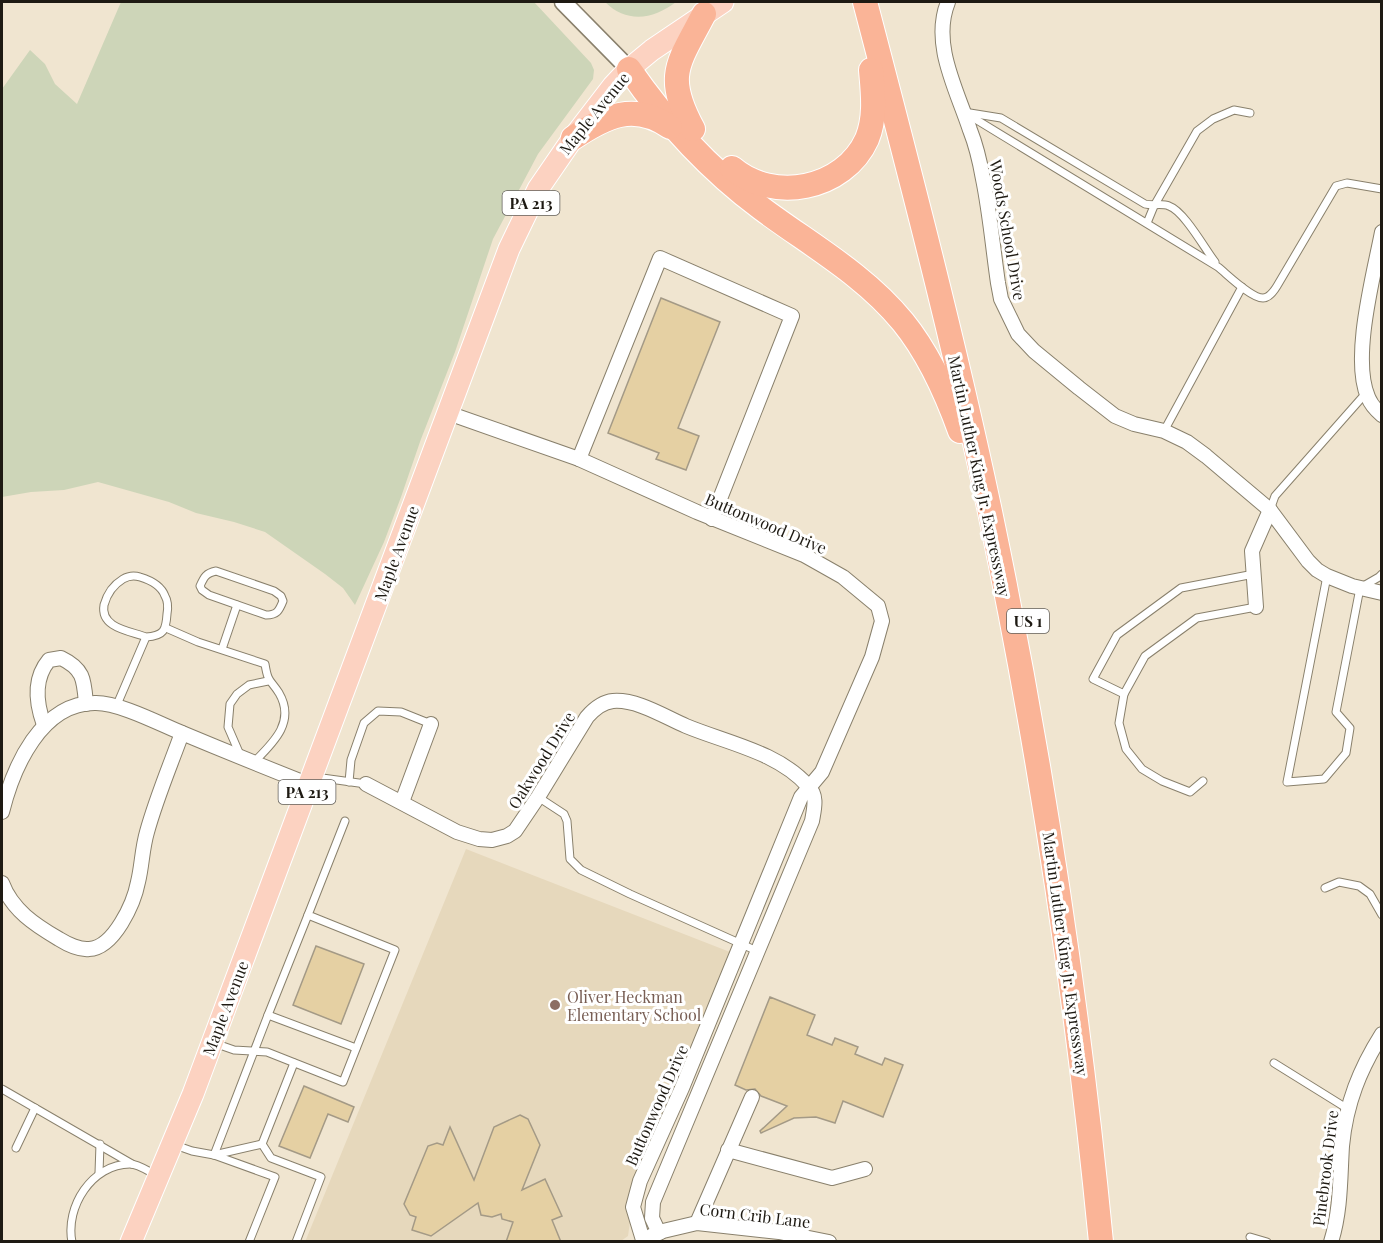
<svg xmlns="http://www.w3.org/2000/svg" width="1383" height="1243" font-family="'Playfair Display',serif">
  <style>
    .built { fill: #e6d8bc }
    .green { fill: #cdd5b8 }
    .building { fill: #e5d0a3; stroke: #a49a86; stroke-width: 1.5 }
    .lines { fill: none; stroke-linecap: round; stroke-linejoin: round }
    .service-casing { stroke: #89806c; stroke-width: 9 }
    .minor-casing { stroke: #89806c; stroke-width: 16 }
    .tertiary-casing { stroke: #89806c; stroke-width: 19 }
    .primary-casing { stroke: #fff; stroke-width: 23 }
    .motorway-casing { stroke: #fff; stroke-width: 26 }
    .service { stroke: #fff; stroke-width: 7 }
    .minor { stroke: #fff; stroke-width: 14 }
    .tertiary { stroke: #fff; stroke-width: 16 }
    .primary { stroke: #fcd2c1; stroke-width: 21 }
    .motorway { stroke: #fab497; stroke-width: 24 }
    .education-dot { fill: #8d6e63; stroke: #fff; stroke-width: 2 }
    .labels { text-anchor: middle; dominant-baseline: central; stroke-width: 6; stroke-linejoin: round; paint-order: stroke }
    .shield { fill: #fff; stroke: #625f5a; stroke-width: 1.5 }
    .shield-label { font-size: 15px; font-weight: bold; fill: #1e1a13 }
    .street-label { font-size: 16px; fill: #1e1a13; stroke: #fff }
    .education-label { font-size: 16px; fill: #785e54; stroke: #fff; text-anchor: start }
  </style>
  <rect width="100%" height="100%" fill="#f0e5d0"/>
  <polygon class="built" points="466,849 730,952 687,1059 634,1177 628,1203 630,1222 628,1236 621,1241 305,1242"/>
  <g class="green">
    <polygon points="121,2 534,2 591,63 594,70 593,79 538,154 493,239 455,352 421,439 401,497 384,542 355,605 343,588 325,574 265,532 234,522 196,513 169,502 98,482 64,490 31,492 2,497 2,89 30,50 45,64 55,84 77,104"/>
    <path d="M605,2H676C654,19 627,24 605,2Z"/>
  </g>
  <g class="building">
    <polygon points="661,298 720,322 678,428 699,436 686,470 656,459 659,453 608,433"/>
    <polygon points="316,946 364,964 341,1024 293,1005"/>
    <polygon points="770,997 815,1015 807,1035 832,1045 835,1038 858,1047 855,1054 882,1065 885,1058 903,1065 883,1117 843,1101 835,1123 816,1117 794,1118 761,1133 760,1131 787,1106 761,1096 755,1089 746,1090 735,1085"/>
    <polygon points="304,1086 354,1107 348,1122 328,1114 310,1158 279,1146"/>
    <polygon points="520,1115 528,1119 540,1145 522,1190 545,1179 562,1216 552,1220 561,1242 506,1242 513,1222 502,1219 501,1214 492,1217 481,1215 478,1203 431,1236 412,1230 416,1217 410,1215 404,1204 428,1146 437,1143 443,1145 450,1127 474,1180 494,1127"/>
  </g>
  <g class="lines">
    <g class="service-casing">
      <g id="service">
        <path d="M970,113L1001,118L1145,204C1153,206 1162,203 1169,206C1184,211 1205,249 1215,262"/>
        <path d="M967,114L1218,267C1228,275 1251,298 1263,298C1269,298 1274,291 1277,286L1336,186L1347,183L1382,189"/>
        <polyline points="1147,223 1154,206 1197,131 1213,119 1234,110 1250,113"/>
        <polyline points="1164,431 1242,287"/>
        <polyline points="1270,510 1275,496 1366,393"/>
        <path d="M216,571L274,591L281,596L283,601C279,611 277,615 266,615L209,595L202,590L200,586C204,577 206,573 216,571Z"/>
        <polyline points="1254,574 1181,588 1117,635 1093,679 1124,694 1145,656 1197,618 1256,607"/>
        <polyline points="1327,576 1287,782 1324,779 1346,753 1350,728 1336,712 1360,588 1379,577 1382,574"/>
        <path d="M166,628L198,642L265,664C268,683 270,679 279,693C296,722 273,743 254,762"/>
        <polyline points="222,649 237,605"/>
        <polyline points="1124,694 1119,723 1126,749 1142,769 1162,781 1190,792 1203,781"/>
        <path d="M116,707L146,637C164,636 166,630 167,614C168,608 168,601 165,596C161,585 150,580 140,577C134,575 128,576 123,579C113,585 107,594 104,605C100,628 130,631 146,637"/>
        <polyline points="241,757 228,727 230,704 237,694 249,685 268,681"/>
        <polyline points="315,777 366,784"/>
        <polyline points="349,782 351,760 364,723 378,711 401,712 431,724"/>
        <polyline points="538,797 564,814 567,821 570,859 581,870 630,894 757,951"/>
        <polyline points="1325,888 1339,882 1359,886 1370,894 1382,915"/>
        <polyline points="308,915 268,1015 356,1048"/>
        <polyline points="214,1043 234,1050 267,1052 343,1082 395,950 308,915 345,821"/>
        <polyline points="294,1063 262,1144 271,1158 321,1177 296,1242"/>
        <polyline points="1274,1063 1348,1109"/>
        <polyline points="2,1089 132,1164"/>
        <polyline points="175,1145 192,1151 214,1155 275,1177 249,1242"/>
        <polyline points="16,1148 35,1108"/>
        <polyline points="214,1155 268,1015"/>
        <polyline points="214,1155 262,1144"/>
        <polyline points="99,1173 100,1144"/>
        <polyline points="1250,1237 1267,1242"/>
        <path d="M72,1242C65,1207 92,1164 130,1164C138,1164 148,1171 156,1175"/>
      </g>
    </g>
    <g class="minor-casing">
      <g id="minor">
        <path d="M948,2C931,44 957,90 970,130C976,145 980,162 983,179C990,213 993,249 998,283L1001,299L1018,334L1034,351L1079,388L1115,416L1134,424L1164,431L1187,442L1206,456L1270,510L1308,561L1317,570L1327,576L1352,586L1382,593"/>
        <path d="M1382,232C1374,274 1351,358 1368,397C1371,405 1376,410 1382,415"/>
        <polyline points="448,413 579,459 697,512 804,555 843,577 878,606 882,621 872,657 822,772 801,797 682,1088 640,1181 633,1207 643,1240"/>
        <polyline points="579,459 660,258 792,316 712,519"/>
        <polyline points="1256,607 1252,551 1270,510"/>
        <path d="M44,725C36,703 33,679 49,660L61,658C84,669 84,680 86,704"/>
        <path d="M366,784L457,832L479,839L492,840L507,836L515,831L538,797L587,717C594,709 602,702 613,701C637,699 665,717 686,726C727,743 778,752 808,786C818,796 814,809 812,821L653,1202L652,1218L659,1233"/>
        <polyline points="402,802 431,724"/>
        <path d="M2,812C13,768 41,702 96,703C120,703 160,724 182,733C225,751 267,768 310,785"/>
        <path d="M2,883C12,910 35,925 59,939C67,944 80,950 89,949C114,948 134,903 138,882C142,866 142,849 147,832C156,799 170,766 182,733"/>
        <polyline points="728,1150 832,1178 865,1169"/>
        <polyline points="697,1223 752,1097"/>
        <polyline points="651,1236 663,1231 697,1223 779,1232 829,1242"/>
        <path d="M1331,1242C1341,1210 1340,1178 1342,1146C1346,1103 1360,1069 1382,1034"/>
      </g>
    </g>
    <g class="tertiary-casing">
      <polyline id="tertiary" points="563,2 629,69"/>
    </g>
    <g class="primary-casing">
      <polyline id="primary" points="131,1242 193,1094 509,249 538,189 573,138 613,86 629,69 652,50 723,2"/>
    </g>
    <g class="motorway-casing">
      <g id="motorway">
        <path d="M865,2C909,170 953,338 989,507C1040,750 1077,995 1101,1242"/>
        <path d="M629,69C665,121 710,170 761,208C809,244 864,274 903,322C929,354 946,392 960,431"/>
        <path d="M693,129C664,75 678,64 704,14"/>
        <path d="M573,138C606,116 634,102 670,127"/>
        <path d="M732,168C773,203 844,190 867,139C876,117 873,93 871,70"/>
      </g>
    </g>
    <use href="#service" class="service"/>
    <use href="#minor" class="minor"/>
    <use href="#tertiary" class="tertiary"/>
    <use href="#primary" class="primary"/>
    <use href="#motorway" class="motorway"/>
  </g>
  <circle class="education-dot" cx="555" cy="1005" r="6"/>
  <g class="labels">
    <g class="shield">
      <rect x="502.5" y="191" width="57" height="24" rx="4.5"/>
      <rect x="1007" y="609" width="42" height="24" rx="4.5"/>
      <rect x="278.5" y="780" width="57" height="24" rx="4.5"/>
    </g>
    <g class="shield-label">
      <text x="531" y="203">PA 213</text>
      <text x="1028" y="621">US 1</text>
      <text x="307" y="792">PA 213</text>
    </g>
    <g class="street-label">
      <text transform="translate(594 113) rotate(-51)">Maple Avenue</text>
      <text transform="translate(1008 230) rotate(80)">Woods School Drive</text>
      <text transform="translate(980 476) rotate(78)">Martin Luther King Jr. Expressway</text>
      <text transform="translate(766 523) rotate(23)">Buttonwood Drive</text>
      <text transform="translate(396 553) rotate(-70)">Maple Avenue</text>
      <text transform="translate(541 760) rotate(-58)">Oakwood Drive</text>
      <text transform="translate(1066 954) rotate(82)">Martin Luther King Jr. Expressway</text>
      <text transform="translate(225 1008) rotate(-69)">Maple Avenue</text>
      <text transform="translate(656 1105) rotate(-66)">Buttonwood Drive</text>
      <text transform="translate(1325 1168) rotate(-83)">Pinebrook Drive</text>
      <text transform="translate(755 1215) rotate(7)">Corn Crib Lane</text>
    </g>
    <g class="education-label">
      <text x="567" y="996">Oliver Heckman<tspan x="567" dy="18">Elementary School</tspan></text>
    </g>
  </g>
  <rect width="1383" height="1243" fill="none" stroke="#1e1a13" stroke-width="6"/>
</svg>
